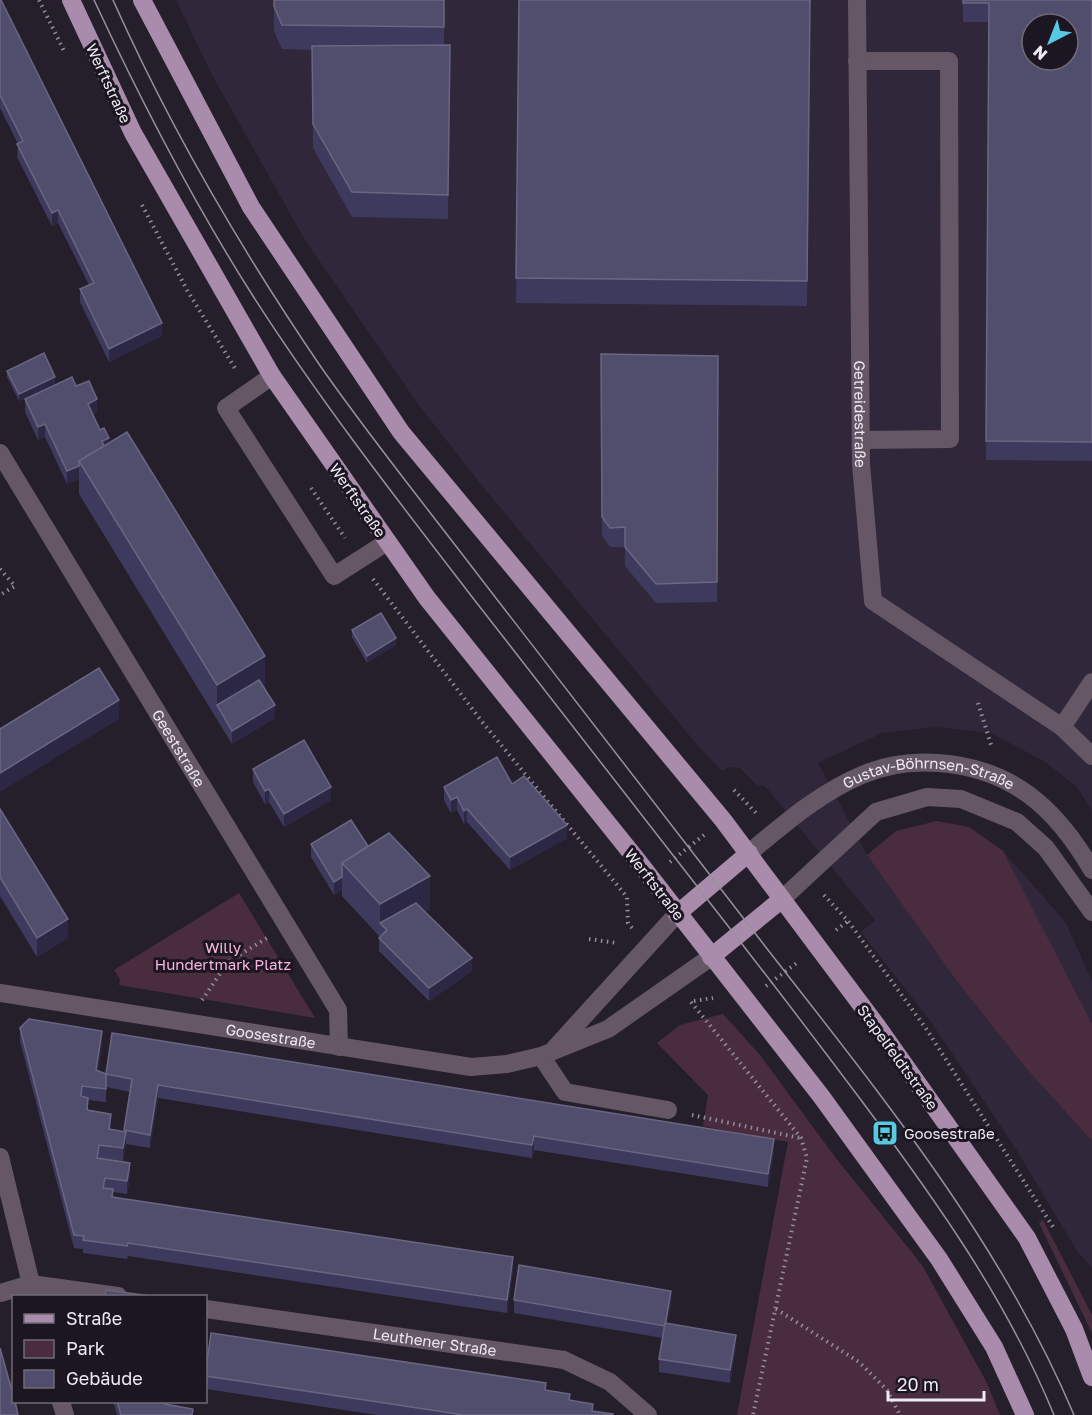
<svg xmlns="http://www.w3.org/2000/svg" width="1092" height="1415" font-family="'Golos Text',sans-serif">
  <style>
    .built { fill: #30273a; fill-rule: evenodd }
    .green { fill: #492d3f }
    .lines { fill: none; stroke-linecap: round; stroke-linejoin: round }
    .path { stroke: #938e99; stroke-width: 4; stroke-dasharray: 1.5 4.5; stroke-linecap: butt }
    .lane { stroke: #655766; stroke-width: 18 }
    .street { stroke: #655766; stroke-width: 18 }
    .primary { stroke: #a98cab; stroke-width: 18 }
    .tram { stroke: #96929c; stroke-width: 1.5 }
    .wall { fill: #3e3a5d; fill-rule: evenodd }
    .shaded-wall { fill: #2c2743 }
    .building { fill: #514d6d; stroke: #6a6682; stroke-width: 1.5; fill-rule: evenodd }
    .labels { text-anchor: middle; dominant-baseline: central; stroke-width: 6; stroke-linejoin: round; paint-order: stroke }
    .street-label { font-size: 15px; fill: #eeeaf3; stroke: #1c1622 }
    .park-label { font-size: 15px; fill: #fbb6e0; stroke: #1c1622 }
    .poi-label { font-size: 15px; fill: #eeeaf3; stroke: #1c1622; text-anchor: start }
  </style>
  <rect width="100%" height="100%" fill="#251f2c"/>
  <g class="built">
    <path d="M176,0H1092V811L1077,787L1044,761L990,733L936,727L882,733L818,763L867,855L959,984L1025,1067L1092,1141V1268L1077,1251L1016,1149L931,1022L861,932L875,920L765,786L757,785L740,768L729,767L722,771L699,747L479,482L418,404L305,240L211,73ZM1032,24H1068V60H1032Z"/>
    <polygon points="1003,851 1066,923 1092,981 1092,1025"/>
  </g>
  <g class="green">
    <polygon points="937,821 969,827 1003,851 1092,1024 1092,1141 1025,1067 959,984 867,855 896,831"/>
    <polygon points="239,893 315,1018 119,985 120,979 114,970"/>
    <polygon points="723,1014 760,1055 835,1157 922,1265 987,1383 1000,1415 737,1415 788,1142 703,1126 708,1095 657,1043 680,1025"/>
    <polygon points="1043,1220 1092,1315 1092,1333 1039,1223"/>
  </g>
  <g class="lines">
    <g class="path">
      <polyline points="39,0 65,53"/>
      <polyline points="142,205 187,290 236,370"/>
      <polyline points="311,488 345,538"/>
      <polyline points="0,569 15,586 0,595"/>
      <polyline points="373,579 483,723 627,897 628,923 632,928"/>
      <polyline points="978,703 992,748"/>
      <polyline points="734,790 758,815"/>
      <polyline points="670,862 704,835"/>
      <polyline points="824,895 848,921 927,1030 1053,1227"/>
      <polyline points="836,930 848,921"/>
      <polyline points="589,939 617,943"/>
      <polyline points="766,986 798,962"/>
      <polyline points="202,1000 228,962 267,938"/>
      <polyline points="694,1001 713,998"/>
      <polyline points="691,1002 801,1138 807,1158 753,1415"/>
      <polyline points="692,1115 800,1138"/>
      <polyline points="776,1309 859,1362 887,1390 900,1415"/>
    </g>
    <g class="lane">
      <polyline points="857,61 949,61 950,439 861,440"/>
      <polyline points="272,376 226,408 334,576 387,542"/>
      <polyline points="1062,727 1092,756"/>
      <polyline points="541,1056 565,1092 668,1110"/>
    </g>
    <g class="street">
      <path id="s1" d="M857,0L861,464L873,601L1062,727L1092,682"/>
      <path id="s2" d="M0,453L338,1010L339,1047"/>
      <path id="s3" d="M749,853C784,824 819,793 862,775C887,764 911,761 938,763C1012,768 1056,808 1092,870"/>
      <polyline points="781,900 876,812 927,797 961,799 1017,822 1046,848 1092,912"/>
      <path id="s4" d="M0,993L471,1067L507,1064L541,1056L608,1029L711,957"/>
      <polyline points="555,1048 677,914"/>
      <polyline points="0,1157 34,1296"/>
      <polyline points="0,1293 31,1284 118,1296"/>
      <path id="s5" d="M206,1309L564,1360L610,1382L648,1415"/>
      <polyline points="61,1402 65,1415"/>
    </g>
    <g class="primary">
      <polyline points="71,0 133,133 272,376 427,598 637,860 821,1096 939,1259 994,1347 1025,1415"/>
      <polyline points="142,0 251,207 401,432 723,820 877,1026 1027,1238 1074,1329 1092,1377"/>
      <polyline points="677,914 749,853"/>
      <polyline points="711,957 781,900"/>
    </g>
    <g class="tram">
      <path d="M94,0C141,101 193,202 253,296C321,402 399,502 476,602C556,704 635,807 714,908C764,972 813,1036 861,1100C935,1199 1007,1300 1054,1415"/>
      <path d="M113,0C170,128 242,251 321,367C372,440 428,509 482,580C571,696 661,812 751,928C870,1082 998,1234 1074,1415"/>
    </g>
  </g>
  <g class="wall">
    <polygon points="0,0 162,336 109,362 80,302 80,289 89,285 58,223 52,226 17,157 18,144 0,108"/>
    <polygon points="274,0 444,0 444,45 450,45 448,219 352,217 313,148 312,50 282,49 274,31"/>
    <polygon points="519,0 810,0 807,306 516,303"/>
    <polygon points="963,0 1092,0 1092,461 986,460 989,22 963,22"/>
    <polygon points="601,354 718,356 717,602 656,603 625,566 625,547 610,547 602,536"/>
    <polygon points="7,371 55,383 19,401 7,377"/>
    <polygon points="76,386 97,412 93,414 100,430 265,689 275,718 232,744 79,494 79,479 67,484 45,437 38,440 25,412 25,399"/>
    <polygon points="352,630 396,645 367,663 352,637"/>
    <polygon points="253,769 331,800 284,827 269,802 265,804 253,782"/>
    <polygon points="512,784 567,838 510,870 467,822 464,824 457,810 451,813 444,800 444,787"/>
    <polygon points="0,809 68,938 37,957 0,896"/>
    <polygon points="311,844 368,846 430,909 425,912 472,971 429,1001 379,951 379,938 380,937 342,896 342,890 334,895 311,857"/>
    <path d="M20,1028L102,1044L98,1071L106,1074L774,1152L768,1187L534,1150L532,1158L158,1098L150,1148L126,1144L123,1161L99,1158L130,1176L127,1194L113,1192V1197L513,1270L507,1313L128,1256L127,1259L83,1253V1249L74,1248L20,1041ZM106,1087L130,1092L124,1132L111,1130V1127L88,1110V1100L106,1102Z"/>
    <polygon points="514,1300 671,1304 667,1323 736,1348 730,1383 659,1372 659,1359 663,1338 514,1313"/>
    <polygon points="206,1369 546,1390 593,1411 613,1415 377,1415 206,1389"/>
    <polygon points="113,1401 166,1401 166,1404 193,1415 117,1415"/>
  </g>
  <g class="shaded-wall">
    <polygon points="58,210 58,223 52,226 52,213"/>
    <polygon points="162,323 162,336 109,362 109,349"/>
    <polygon points="55,377 55,383 19,401 19,394"/>
    <polygon points="97,399 97,412 88,417 88,404"/>
    <polygon points="45,424 45,437 38,440 38,427"/>
    <polygon points="109,438 109,451 102,454 102,441"/>
    <polygon points="79,466 79,479 67,484 67,471"/>
    <polygon points="396,638 396,645 367,663 367,656"/>
    <polygon points="265,656 265,689 217,705 217,685"/>
    <polygon points="119,700 119,719 0,792 0,773"/>
    <polygon points="275,705 275,718 232,744 232,731"/>
    <polygon points="331,787 331,800 284,827 284,814"/>
    <polygon points="269,789 269,802 265,804 265,791"/>
    <polygon points="457,797 457,810 451,813 451,800"/>
    <polygon points="467,809 467,822 464,824 464,811"/>
    <polygon points="567,825 567,838 510,870 510,857"/>
    <polygon points="430,876 430,909 387,933 387,930 380,923 380,904"/>
    <polygon points="342,877 342,890 334,895 334,882"/>
    <polygon points="68,919 68,938 37,957 37,938"/>
    <polygon points="472,958 472,971 429,1001 429,988"/>
    <polygon points="102,1031 102,1044 96,1083 96,1070"/>
    <polygon points="158,1085 158,1098 150,1148 150,1135"/>
    <polygon points="111,1114 111,1127 109,1143 109,1129"/>
    <polygon points="126,1132 126,1145 123,1161 123,1148"/>
    <polygon points="534,1136 534,1150 532,1158 532,1145"/>
    <polygon points="774,1139 774,1152 768,1187 768,1174"/>
    <polygon points="130,1163 130,1176 127,1194 127,1181"/>
    <polygon points="513,1257 513,1270 507,1313 507,1300"/>
    <polygon points="671,1291 671,1304 665,1339 665,1326"/>
    <polygon points="207,1305 207,1338 206,1347 206,1314"/>
    <polygon points="736,1335 736,1348 730,1383 730,1370"/>
  </g>
  <g class="building">
    <polygon points="0,0 1,0 162,323 109,349 80,289 94,283 58,210 52,213 17,144 23,141 0,95"/>
    <polygon points="274,0 444,0 444,27 282,25 274,6"/>
    <polygon points="519,0 810,0 807,281 516,278"/>
    <path d="M963,0H1092V442L986,441L989,3H963ZM1032,24H1068V60H1032Z"/>
    <polygon points="450,45 448,195 352,192 313,124 312,46"/>
    <polygon points="44,353 55,377 19,394 7,371"/>
    <polygon points="601,354 718,356 717,582 656,584 625,547 625,527 610,528 602,517"/>
    <polygon points="72,377 76,386 89,381 97,399 88,404 100,430 104,428 109,438 102,441 104,446 79,461 79,466 67,471 45,424 38,427 25,399"/>
    <polygon points="127,432 265,656 217,685 79,461"/>
    <polygon points="381,613 396,638 367,656 352,630"/>
    <polygon points="99,668 119,700 0,773 0,729"/>
    <polygon points="259,680 275,705 232,731 217,705"/>
    <polygon points="304,740 331,787 284,814 269,789 265,791 253,769"/>
    <polygon points="497,757 512,784 524,776 567,825 510,857 467,809 464,811 457,797 451,800 444,787"/>
    <polygon points="0,809 68,919 37,938 0,877"/>
    <polygon points="351,820 368,846 342,863 342,877 334,882 311,844"/>
    <polygon points="389,833 430,876 380,904 342,863"/>
    <polygon points="416,903 472,958 429,988 379,938 387,930 380,923"/>
    <polygon points="29,1019 102,1031 96,1070 106,1074 106,1089 82,1086 81,1096 88,1098 87,1110 111,1114 109,1129 126,1132 123,1148 99,1145 97,1158 130,1163 127,1181 105,1178 103,1188 113,1189 112,1197 513,1257 507,1300 128,1243 127,1246 83,1240 84,1236 74,1235 20,1028"/>
    <polygon points="112,1033 774,1139 768,1174 534,1136 532,1145 158,1085 150,1135 124,1130 132,1079 106,1074"/>
    <polygon points="519,1265 671,1291 665,1326 514,1300"/>
    <polygon points="106,1290 151,1296 105,1296"/>
    <polygon points="665,1323 736,1335 730,1370 659,1359"/>
    <polygon points="211,1333 546,1383 545,1390 570,1394 569,1400 593,1404 592,1411 613,1414 613,1415 464,1415 206,1376 206,1369"/>
    <polygon points="0,1348 14,1398 14,1401 15,1401 18,1415 0,1415"/>
    <polygon points="117,1401 165,1401 165,1404 193,1409 192,1415 121,1415"/>
  </g>
  <defs>
    <g id="bus-square" transform="scale(1.35)"><rect x="-9" y="-9" width="18" height="18" rx="4" fill="#57c9e2" stroke="#1c1622"/><path d="M-5-6H5V4H4V6H2V4H-2V6H-4V4H-5ZM-3.5-4V0h7V-4ZM-3.5 1.2v1.5H-2V1.2ZM2 1.2v1.5H3.5V1.2Z" fill="#111"/></g>
  </defs>
  <g fill-rule="evenodd">
    <use href="#bus-square" x="885" y="1133"/>
  </g>
  <g class="labels">
    <g class="street-label">
      <text transform="translate(109 83) rotate(65)">Werftstraße</text>
      <text stroke="none"><textPath href="#s1" startOffset="414">Getreidestraße</textPath></text>
      <text transform="translate(358 500) rotate(55)">Werftstraße</text>
      <text stroke="none"><textPath href="#s2" startOffset="345">Geeststraße</textPath></text>
      <text stroke="none"><textPath href="#s3" startOffset="206">Gustav-Böhrnsen-Straße</textPath></text>
      <text transform="translate(655 884) rotate(52)">Werftstraße</text>
      <text stroke="none"><textPath href="#s4" startOffset="274">Goosestraße</textPath></text>
      <text transform="translate(898 1057) rotate(54)">Stapelfeldtstraße</text>
      <text stroke="none"><textPath href="#s5" startOffset="231">Leuthener Straße</textPath></text>
    </g>
    <g class="park-label">
      <text x="223" y="947">Willy<tspan x="223" dy="17">Hundertmark Platz</tspan></text>
    </g>
    <g class="poi-label">
      <text x="904" y="1133">Goosestraße</text>
    </g>
  </g>
  <rect x="12" y="1295" width="195" height="108" fill="#1c1622" stroke="#706b76" stroke-width="1.5"/>
  <rect x="24" y="1314" width="30" height="9" fill="#a98cab" stroke="#706b76" stroke-width="1.5"/>
  <text x="66" y="1325" font-size="18" fill="#eeeaf3">Straße</text>
  <rect x="24" y="1340" width="30" height="18" fill="#492d3f" stroke="#706b76" stroke-width="1.5"/>
  <text x="66" y="1355" font-size="18" fill="#eeeaf3">Park</text>
  <rect x="24" y="1370" width="30" height="18" fill="#514d6d" stroke="#706b76" stroke-width="1.5"/>
  <text x="66" y="1385" font-size="18" fill="#eeeaf3">Gebäude</text>
  <g transform="translate(1050 42) rotate(222)"><circle r="28" fill="#1c1622" stroke="#706b76" stroke-width="1.5"/>
  <path d="M0-4.5L10 22L0 15L-10 22Z" fill="#57c9e2"/>
  <text y="-9" font-size="16" font-weight="bold" text-anchor="middle" fill="#eeeaf3">N</text>
  </g>
  <path d="M888 1391v9h96v-9" fill="none" stroke="#eeeaf3" stroke-width="3"/>
  <text x="897" y="1391" font-size="18" fill="#eeeaf3" stroke="#1c1622" stroke-width="4.5" paint-order="stroke">20 m</text>
</svg>
